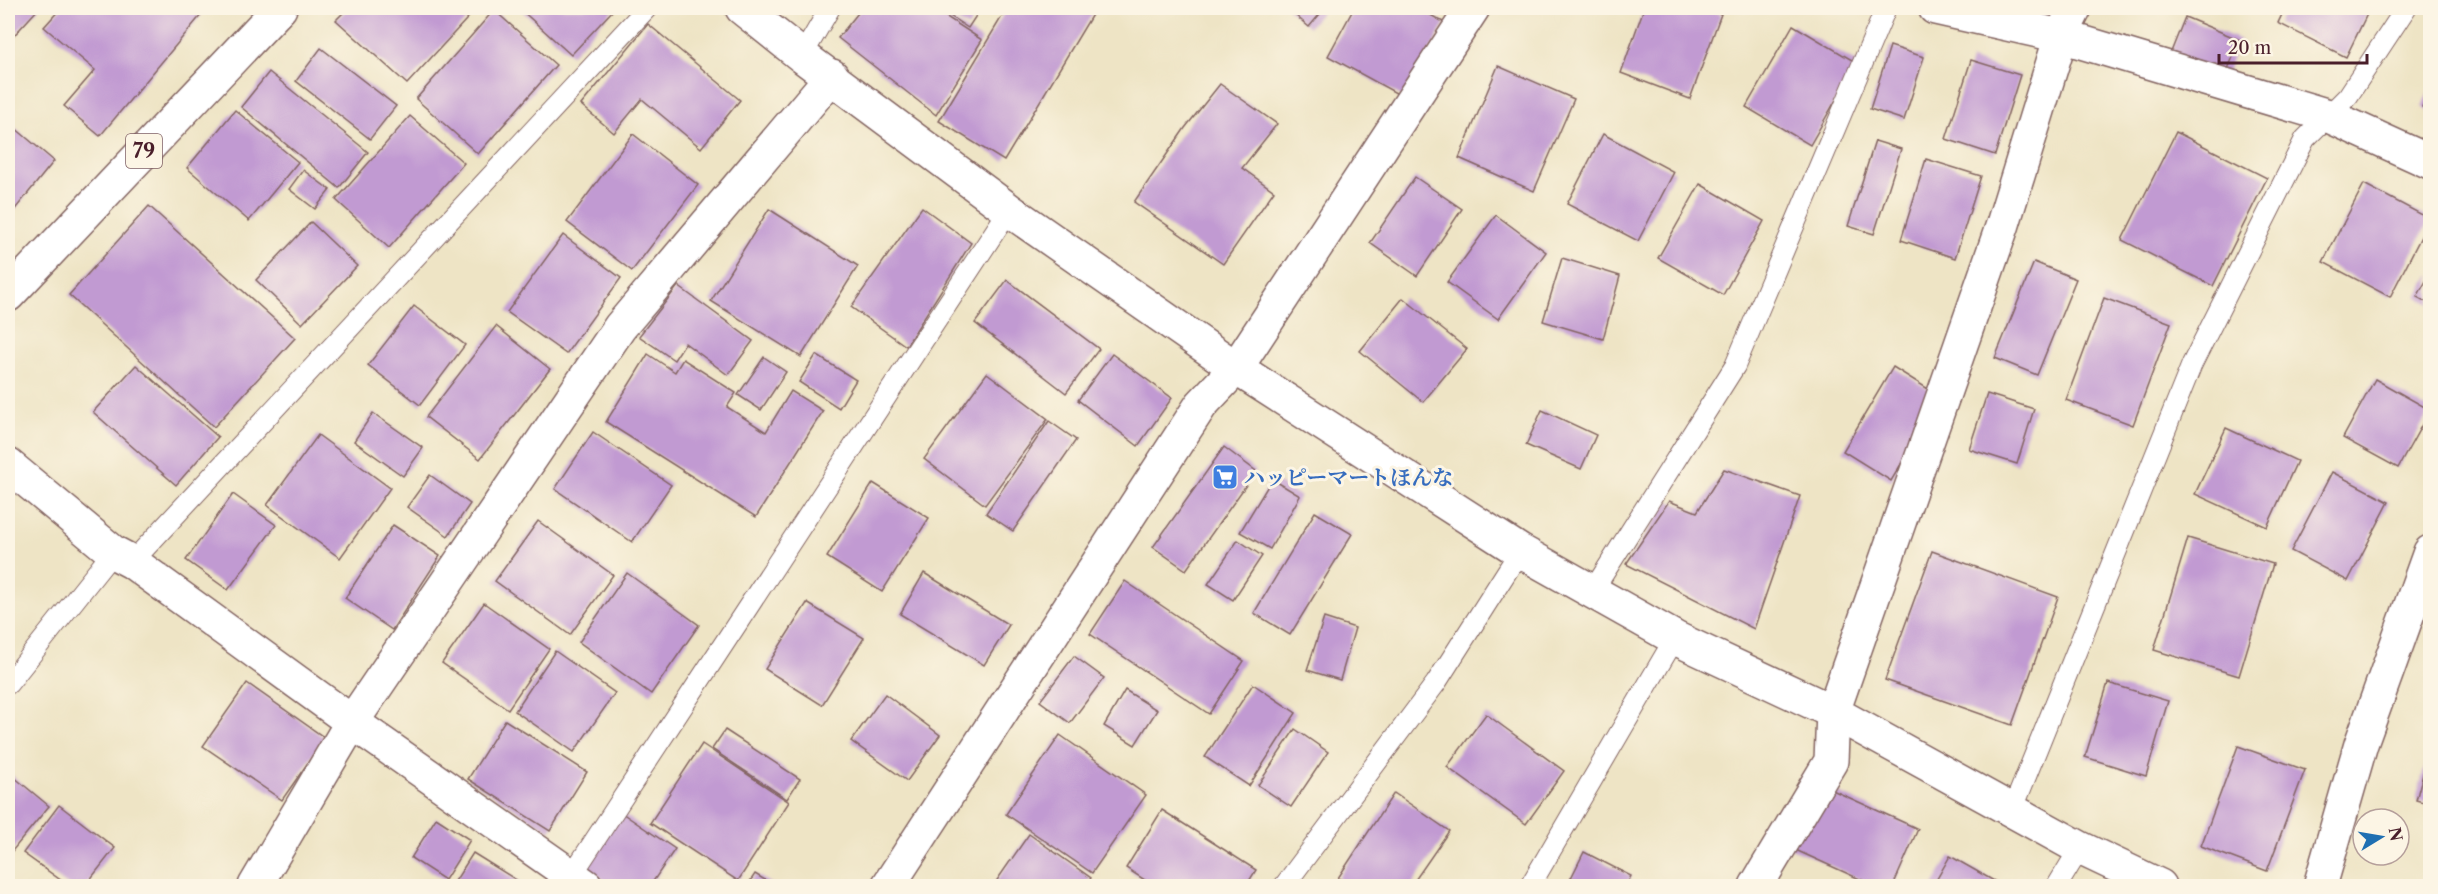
<svg xmlns="http://www.w3.org/2000/svg" width="2438" height="894" font-family="'Libre Caslon Text','Noto Serif JP',serif">
  <style>
    .building { fill: #c19ad2 }
    .lines { fill: none; stroke-linecap: round; stroke-linejoin: round }
    .service-casing { stroke: #836461; stroke-width: 22 }
    .minor-casing { stroke: #836461; stroke-width: 36 }
    .tertiary-casing { stroke: #836461; stroke-width: 36 }
    .primary-casing { stroke: #836461; stroke-width: 36 }
    .service { stroke: #fff; stroke-width: 20 }
    .minor { stroke: #fff; stroke-width: 33 }
    .tertiary { stroke: #fff; stroke-width: 33 }
    .primary { stroke: #fff; stroke-width: 33 }
    .labels { text-anchor: middle; dominant-baseline: central; stroke-width: 6; stroke-linejoin: round; paint-order: stroke }
    .shield { fill: #fcf5e5; stroke: #7f5f63; stroke-width: 1.5 }
    .shield-label { font-size: 20px; font-weight: bold; fill: #4a1f2b }
    .shop-label { font-size: 21px; font-weight: bold; fill: #366cbe; stroke: #fcf5e5; text-anchor: start }
  </style>
  <rect width="100%" height="100%" fill="#fcf5e5"/>
  <filter id="ink" filterUnits="userSpaceOnUse"><feTurbulence type="fractalNoise" baseFrequency=".0167" numOctaves="2"/><feDisplacementMap in="SourceGraphic" scale="12" xChannelSelector="R" yChannelSelector="G"/><feConvolveMatrix kernelMatrix="1 2 1 2 8 2 1 2 1" color-interpolation-filters="sRGB"/></filter>
  <filter id="wash" filterUnits="userSpaceOnUse"><feTurbulence type="fractalNoise" baseFrequency=".008" numOctaves="4" result="noise"/><feDisplacementMap in="SourceGraphic" scale="24" xChannelSelector="R" yChannelSelector="G"/><feGaussianBlur stdDeviation="1.35" result="paint"/><feColorMatrix in="noise" values="0 0 0 0 0 0 0 0 0 0 0 0 0 0 0 0 0 1.4 0 .05"/><feComposite in="paint" operator="in"/></filter>
  <g filter="url(#wash)">
    <rect width="100%" height="100%" fill="#eee4c5"/>
    <g id="blocks">
      <g class="building">
        <polygon points="8,8 39,8 8,42"/>
        <polygon points="61,8 207,8 100,136 64,106 95,70 44,27"/>
        <polygon points="348,8 477,8 407,84 336,20"/>
        <polygon points="519,8 615,8 571,55"/>
        <polygon points="862,8 933,8 982,40 936,115 838,38"/>
        <polygon points="938,8 981,8 968,28"/>
        <polygon points="1007,8 1096,8 1004,161 939,121"/>
        <polygon points="1287,8 1325,8 1309,27"/>
        <polygon points="1354,8 1418,8 1445,23 1405,98 1328,56"/>
        <polygon points="1644,8 1702,8 1721,14 1690,99 1621,73"/>
        <polygon points="2285,8 2370,8 2346,57 2278,23"/>
        <polygon points="494,10 556,65 478,154 416,99"/>
        <polygon points="2185,17 2240,40 2223,81 2169,57"/>
        <polygon points="648,24 740,100 701,148 642,99 614,133 581,105"/>
        <polygon points="1793,25 1857,63 1810,145 1746,107"/>
        <polygon points="1890,46 1924,57 1904,120 1870,109"/>
        <polygon points="321,48 396,106 370,139 296,81"/>
        <polygon points="1971,60 2020,75 1995,155 1946,139"/>
        <polygon points="1498,66 1574,99 1534,191 1459,158"/>
        <polygon points="269,72 368,152 339,188 241,107"/>
        <polygon points="1220,84 1277,124 1242,168 1274,191 1223,264 1134,202 1185,128"/>
        <polygon points="2430,89 2430,111 2422,107"/>
        <polygon points="235,110 298,162 249,221 187,168"/>
        <polygon points="410,116 464,163 389,248 336,200"/>
        <polygon points="8,122 54,161 8,218"/>
        <polygon points="2176,132 2267,178 2213,286 2122,240"/>
        <polygon points="633,134 698,185 632,271 567,222"/>
        <polygon points="1603,134 1674,172 1638,241 1567,204"/>
        <polygon points="1875,141 1901,149 1874,234 1848,226"/>
        <polygon points="1926,159 1981,176 1955,258 1901,240"/>
        <polygon points="303,170 330,190 315,209 289,189"/>
        <polygon points="1415,177 1462,209 1417,276 1370,243"/>
        <polygon points="1700,184 1764,221 1723,295 1658,258"/>
        <polygon points="2364,184 2430,219 2390,297 2323,262"/>
        <polygon points="149,206 295,338 214,427 69,295"/>
        <polygon points="922,207 971,243 906,346 851,307"/>
        <polygon points="769,209 858,266 801,357 711,301"/>
        <polygon points="1496,215 1546,252 1498,319 1447,282"/>
        <polygon points="311,222 357,266 302,324 256,280"/>
        <polygon points="563,235 621,278 566,354 507,312"/>
        <polygon points="1562,258 1620,276 1603,339 1543,321"/>
        <polygon points="2034,262 2076,279 2037,375 1995,358"/>
        <polygon points="2430,274 2430,304 2417,297"/>
        <polygon points="1007,280 1099,349 1066,393 975,323"/>
        <polygon points="678,286 753,341 728,375 685,343 674,360 639,336"/>
        <polygon points="1403,298 1467,349 1423,402 1360,351"/>
        <polygon points="2104,298 2171,323 2133,425 2066,400"/>
        <polygon points="414,306 465,345 420,405 368,365"/>
        <polygon points="496,326 550,369 480,459 426,417"/>
        <polygon points="648,354 675,372 683,359 736,393 727,407 766,432 791,391 823,411 756,517 606,422"/>
        <polygon points="1112,354 1172,398 1138,446 1078,400"/>
        <polygon points="816,355 856,380 839,408 799,382"/>
        <polygon points="764,357 786,372 761,410 738,395"/>
        <polygon points="136,365 218,437 176,485 93,412"/>
        <polygon points="1893,367 1941,397 1891,481 1843,451"/>
        <polygon points="987,373 1048,419 985,505 924,459"/>
        <polygon points="2375,379 2430,410 2398,468 2343,438"/>
        <polygon points="1987,394 2034,409 2017,464 1969,449"/>
        <polygon points="1542,410 1596,435 1581,469 1526,445"/>
        <polygon points="373,413 423,448 403,476 354,441"/>
        <polygon points="1049,421 1076,440 1013,531 986,513"/>
        <polygon points="2226,428 2297,461 2267,527 2195,494"/>
        <polygon points="593,432 671,485 632,542 555,489"/>
        <polygon points="318,435 390,488 340,558 267,505"/>
        <polygon points="1224,447 1256,471 1186,570 1153,547"/>
        <polygon points="1724,469 1800,496 1754,629 1626,564 1669,501 1697,512"/>
        <polygon points="2332,472 2389,502 2348,581 2291,551"/>
        <polygon points="430,475 470,504 448,536 407,507"/>
        <polygon points="1272,479 1300,496 1270,549 1240,532"/>
        <polygon points="873,483 929,518 882,592 827,557"/>
        <polygon points="233,494 276,525 228,590 186,560"/>
        <polygon points="1315,512 1352,534 1290,635 1254,613"/>
        <polygon points="538,521 613,575 570,635 495,581"/>
        <polygon points="393,525 440,556 392,630 345,598"/>
        <polygon points="2188,538 2273,564 2239,676 2154,650"/>
        <polygon points="1238,540 1262,556 1233,600 1208,584"/>
        <polygon points="1932,551 2058,597 2012,725 1885,680"/>
        <polygon points="627,573 699,625 651,694 579,642"/>
        <polygon points="924,573 1009,625 984,665 900,614"/>
        <polygon points="1125,581 1244,661 1209,714 1090,634"/>
        <polygon points="484,603 549,649 508,709 442,663"/>
        <polygon points="807,603 864,638 822,705 765,669"/>
        <polygon points="1324,618 1355,628 1340,680 1307,670"/>
        <polygon points="555,651 615,693 574,752 515,711"/>
        <polygon points="1074,656 1104,678 1070,723 1040,701"/>
        <polygon points="247,683 325,738 282,800 203,746"/>
        <polygon points="2108,683 2168,701 2146,776 2085,757"/>
        <polygon points="1253,684 1296,713 1249,786 1205,757"/>
        <polygon points="1125,690 1157,710 1135,745 1104,726"/>
        <polygon points="885,694 940,735 907,781 851,741"/>
        <polygon points="1486,714 1564,771 1526,824 1447,767"/>
        <polygon points="505,720 587,772 550,831 468,779"/>
        <polygon points="1295,729 1328,752 1291,807 1258,785"/>
        <polygon points="725,730 800,779 787,799 712,749"/>
        <polygon points="1060,735 1146,795 1092,873 1006,814"/>
        <polygon points="702,744 789,802 738,881 650,823"/>
        <polygon points="2238,746 2305,770 2267,871 2201,846"/>
        <polygon points="2430,748 2430,804 2416,800"/>
        <polygon points="8,772 49,806 8,856"/>
        <polygon points="1817,783 1918,829 1893,886 1875,886 1789,847"/>
        <polygon points="1394,793 1449,831 1411,886 1351,886 1338,878"/>
        <polygon points="59,805 115,848 85,886 69,886 23,853"/>
        <polygon points="616,809 675,849 650,886 613,886 579,863"/>
        <polygon points="1162,810 1256,870 1246,886 1154,886 1126,868"/>
        <polygon points="436,818 470,840 445,880 411,858"/>
        <polygon points="1029,834 1091,878 1085,886 993,886"/>
        <polygon points="1584,852 1631,876 1626,886 1567,886"/>
        <polygon points="473,853 526,886 452,886"/>
        <polygon points="1950,856 2003,886 1933,886"/>
        <polygon points="755,874 775,886 747,886"/>
      </g>
    </g>
  </g>
  <g filter="url(#ink)">
    <use href="#blocks" fill-opacity="0" stroke="#836461" stroke-width="1.5"/>
    <g class="lines">
      <g class="service-casing">
        <g id="service">
          <polyline points="802,56 830,8"/>
          <polyline points="132,562 647,8"/>
          <polyline points="1592,592 1735,366 1886,8"/>
          <polyline points="8,684 113,552"/>
          <polyline points="2012,811 2192,364 2305,139 2348,96 2406,8"/>
          <polyline points="566,884 1009,210"/>
          <polyline points="1284,886 1436,683 1520,551"/>
          <polyline points="1530,886 1675,638"/>
          <polyline points="2057,886 2080,848"/>
        </g>
      </g>
      <g class="minor-casing">
        <g id="minor">
          <polyline points="1935,8 2061,36 2329,116 2430,162"/>
          <polyline points="8,465 113,552 132,562 352,722 586,886"/>
          <polyline points="255,886 352,722 620,327 832,76"/>
          <polyline points="888,886 1201,405 1236,368 1473,8"/>
          <polyline points="1756,886 1831,761 1833,712 2003,224 2061,36 2075,8"/>
        </g>
      </g>
      <g class="tertiary-casing">
        <g id="tertiary">
          <polyline points="742,8 802,56 1009,210 1236,368 1520,551 1675,638 1833,712 2080,848 2160,886"/>
          <polyline points="2320,886 2361,744 2430,552"/>
        </g>
      </g>
      <g class="primary-casing">
        <polyline id="primary" points="8,295 280,8"/>
      </g>
      <use href="#service" class="service"/>
      <use href="#minor" class="minor"/>
      <use href="#tertiary" class="tertiary"/>
      <use href="#primary" class="primary"/>
    </g>
  </g>
  <defs>
    <g id="supermarket-square" transform="scale(1.35)"><rect x="-9" y="-9" width="18" height="18" rx="4" fill="#3f7fe0" stroke="#fcf5e5"/><path d="M-6-5.5h2.5l.6 2H6L4.5 2H-2.5L-4.4-4H-6ZM-1.5 3.2a1.3 1.3 0 1 0 .1 0ZM3 3.2a1.3 1.3 0 1 0 .1 0Z" fill="#fff"/></g>
  </defs>
  <g fill-rule="evenodd">
    <use href="#supermarket-square" x="1225" y="477"/>
  </g>
  <g class="labels">
    <rect class="shield" x="126" y="134" width="36" height="34" rx="4.5"/>
    <g class="shield-label">
      <text x="144" y="151">79</text>
    </g>
    <g class="shop-label">
      <text x="1244" y="477">ハッピーマートほんな</text>
    </g>
  </g>
  <rect width="2438" height="894" fill="none" stroke="#fcf5e5" stroke-width="30"/>
  <g transform="translate(2381 837) rotate(79)"><circle r="28" fill="#fcf5e5" stroke="#b59f9b" stroke-width="1.5"/>
  <path d="M0-4.5L10 22L0 15L-10 22Z" fill="#1f6fb2"/>
  <text y="-9" font-size="16" font-weight="bold" text-anchor="middle" fill="#4a1f2b">N</text>
  </g>
  <path d="M2219 54v9h148v-9" fill="none" stroke="#4a1f2b" stroke-width="3"/>
  <text x="2228" y="54" font-size="18" fill="#4a1f2b" stroke="#fcf5e5" stroke-width="4.5" paint-order="stroke">20 m</text>
</svg>
